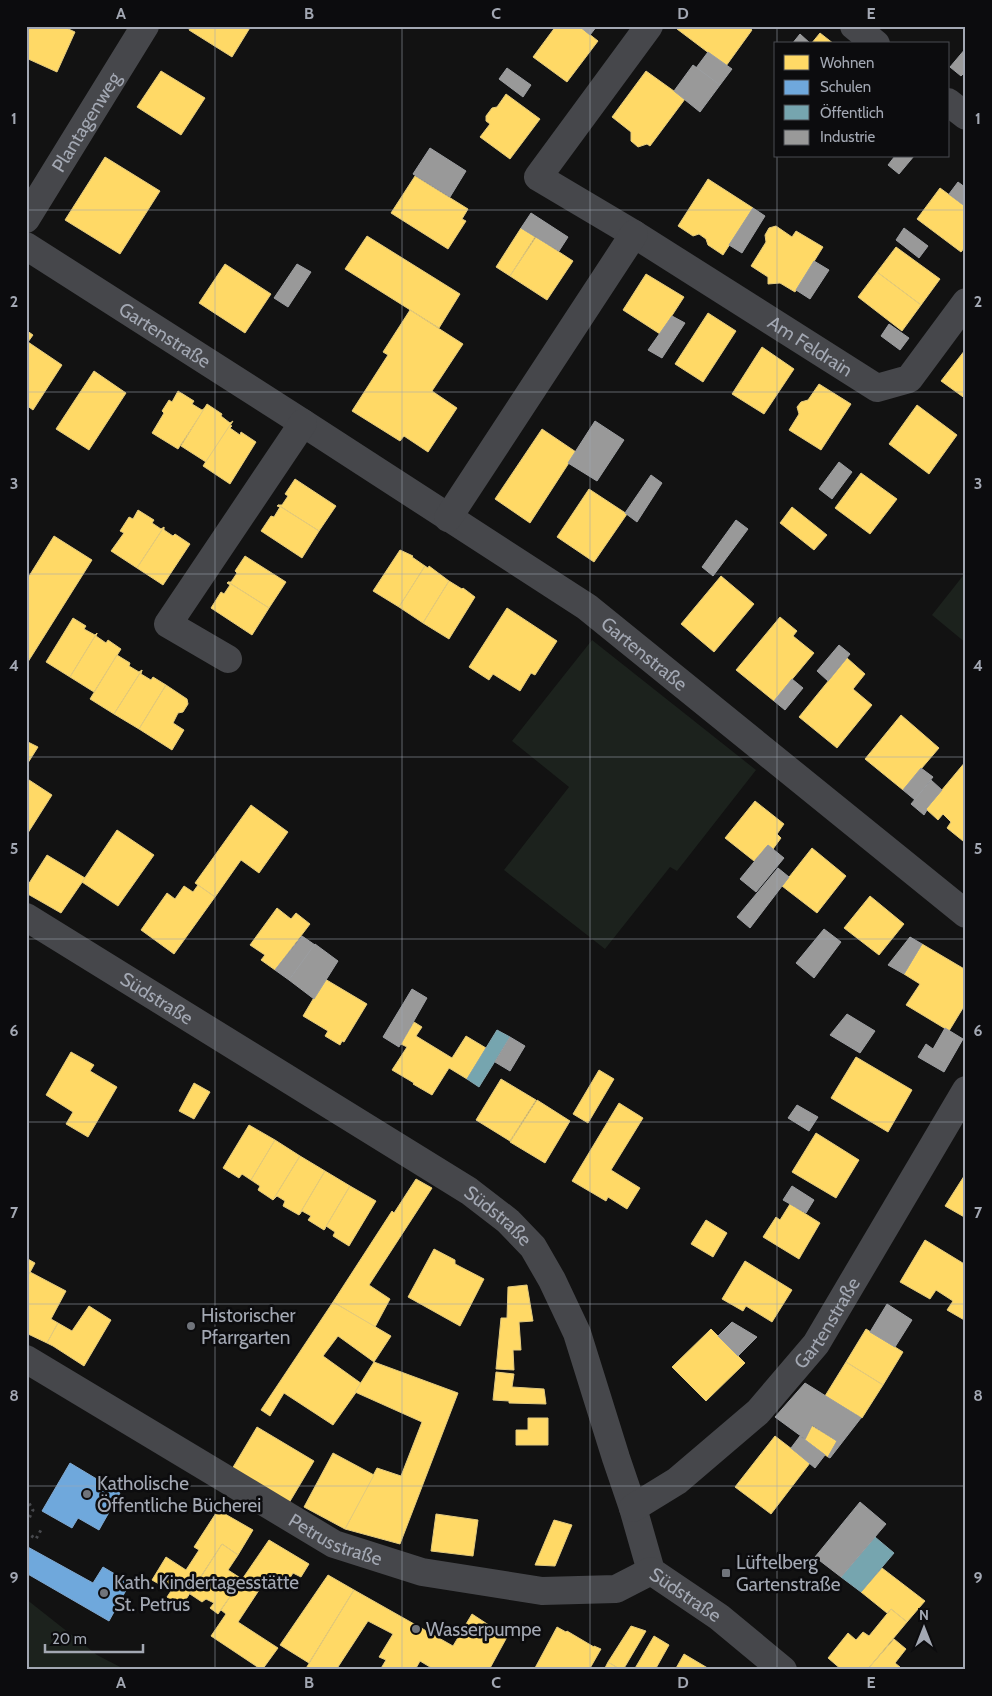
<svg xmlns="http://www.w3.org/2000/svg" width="992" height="1696" font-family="Cabin,sans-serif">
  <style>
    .green { fill: #1c221d }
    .homes { fill: #ffd966; stroke: #e3ca7d }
    .schools { fill: #6fa8dc; stroke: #7fa8d0 }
    .public { fill: #76a5af; stroke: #84a6b0 }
    .industry { fill: #999; stroke: #9c9ea1 }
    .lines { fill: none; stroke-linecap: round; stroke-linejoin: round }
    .path { stroke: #48494d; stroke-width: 3; stroke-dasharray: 2.5 4; stroke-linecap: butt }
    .minor { stroke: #46474b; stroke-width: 28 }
    .grid { fill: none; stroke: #a3a8b3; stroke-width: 1; stroke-opacity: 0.55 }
    .poi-dot { fill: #70747b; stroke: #0c0c0e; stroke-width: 2 }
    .labels { text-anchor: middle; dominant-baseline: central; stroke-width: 5; stroke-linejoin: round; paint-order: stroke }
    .street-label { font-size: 19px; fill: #a3a8b3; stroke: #0c0c0e }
    .poi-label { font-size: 19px; fill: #a3a8b3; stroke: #0c0c0e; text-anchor: start }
    .neatline { fill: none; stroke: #a3a8b3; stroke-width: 2 }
    .grid-label { font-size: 16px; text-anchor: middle; font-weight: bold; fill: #a3a8b3 }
  </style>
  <rect width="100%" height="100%" fill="#121212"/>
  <g class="green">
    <polygon points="966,572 966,643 932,615"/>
    <polygon points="592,640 756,770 677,871 670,867 605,949 504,870 569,787 512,741"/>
    <polygon points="26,1599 97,1655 126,1670 26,1670"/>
  </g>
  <g class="homes">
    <polygon points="26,26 62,26 75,32 57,72 26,58"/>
    <polygon points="191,26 251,26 232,57 189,30"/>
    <polygon points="556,26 579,26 598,41 567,82 533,57"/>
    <polygon points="679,26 747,26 752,30 726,66 677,29"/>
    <polygon points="820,33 834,44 811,44"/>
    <polygon points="161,71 205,98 181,135 137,107"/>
    <polygon points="646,71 685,99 650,146 647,144 638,147 631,141 631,132 612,117"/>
    <polygon points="506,94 540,119 510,159 480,137 490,124 486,121 486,116 492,108 497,107"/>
    <polygon points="105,157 160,191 120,254 65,220"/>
    <polygon points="415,176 468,209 462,219 466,221 448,249 391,213"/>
    <polygon points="708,179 753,208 723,255 708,245 706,239 699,234 693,236 678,226"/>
    <polygon points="940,188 966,207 966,246 961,252 917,219"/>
    <polygon points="776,226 792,237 796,231 823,247 795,292 780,283 768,284 768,277 751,266 766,242 765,235 769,228"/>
    <polygon points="521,228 535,237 510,276 496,267"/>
    <polygon points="367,236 460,294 439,328 345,269"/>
    <polygon points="536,237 573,261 547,300 510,276"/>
    <polygon points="896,247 940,279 921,305 877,272"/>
    <polygon points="225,264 271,294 245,333 199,303"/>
    <polygon points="877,272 921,305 902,331 858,297"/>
    <polygon points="646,274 684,297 660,334 623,310"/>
    <polygon points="410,310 463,344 432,391 457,408 428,452 404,436 400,441 352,411 388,355 383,352"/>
    <polygon points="708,313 736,331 703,382 675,364"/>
    <polygon points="26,330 33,335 28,342 62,365 33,410 26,405"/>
    <polygon points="762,347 794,369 764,414 732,394"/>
    <polygon points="965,350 966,350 966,399 941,381"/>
    <polygon points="94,371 126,393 89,450 56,429"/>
    <polygon points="819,384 851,404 821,450 789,430 799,414 797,407 801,402 808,400"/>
    <polygon points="178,391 194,401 192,404 202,410 205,408 178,449 152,433 164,413 162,411 169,400 172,402"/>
    <polygon points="207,404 222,414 221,416 230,423 233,421 206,462 181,446"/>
    <polygon points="917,405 957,435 929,474 889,444"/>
    <polygon points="230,425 232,426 230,428 240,435 241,432 256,442 230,484 203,466"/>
    <polygon points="542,429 576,452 530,523 495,499"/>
    <polygon points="861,473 897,499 870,534 835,508"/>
    <polygon points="295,479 336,506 319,531 278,505 282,505 288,496 285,494"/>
    <polygon points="589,489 627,514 594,562 557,537"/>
    <polygon points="278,505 319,531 302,558 261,531 271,516 274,517 280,507 277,506"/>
    <polygon points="792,507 827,535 814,550 780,523"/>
    <polygon points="138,510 154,520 152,523 161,529 164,527 137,568 111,551 124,533 120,531 129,517 133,519"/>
    <polygon points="164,527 164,530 173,536 175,534 190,544 163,585 137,568"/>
    <polygon points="54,536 92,560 26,665 26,581"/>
    <polygon points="400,550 413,556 412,557 425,566 399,607 373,591"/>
    <polygon points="245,556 286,582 269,608 228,582 231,582 237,573 235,571"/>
    <polygon points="425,566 428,568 429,566 449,581 423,623 399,607"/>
    <polygon points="721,576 754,604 714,652 681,624"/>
    <polygon points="449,581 462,589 463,588 475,597 449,639 423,623"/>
    <polygon points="228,582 269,608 252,635 211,608 221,592 224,594 230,585 227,583"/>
    <polygon points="507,608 557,641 535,675 531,673 520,691 493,674 489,680 469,667"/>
    <polygon points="780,617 797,631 793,636 814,653 774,701 736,670"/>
    <polygon points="73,618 86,626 84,629 95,635 97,633 70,677 46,662"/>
    <polygon points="97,633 96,636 106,643 108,640 121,649 94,692 70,677"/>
    <polygon points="117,655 130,663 129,666 139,672 142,670 114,714 90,699"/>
    <polygon points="847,658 865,674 853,689 872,705 837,748 799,717"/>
    <polygon points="142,670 141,674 151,680 153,677 166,685 139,729 114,714"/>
    <polygon points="166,685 187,699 188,704 183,712 178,713 173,723 184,730 172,750 139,729"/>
    <polygon points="901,715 939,748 903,790 865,759"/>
    <polygon points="26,741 38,747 26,766"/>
    <polygon points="966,761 966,838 963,841 947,828 951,822 943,814 938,820 926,809"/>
    <polygon points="26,778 52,795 26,836"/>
    <polygon points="755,801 784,824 777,834 781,838 773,849 768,845 754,861 725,838"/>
    <polygon points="251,805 288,832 259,873 241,860 215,897 195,883"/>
    <polygon points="117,830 154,855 118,906 82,882"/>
    <polygon points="812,848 846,876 817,913 782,886"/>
    <polygon points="47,855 85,878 61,913 26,893 26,888"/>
    <polygon points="198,885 215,897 174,954 141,930 167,893 175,899 184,886 193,892"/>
    <polygon points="870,896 904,924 879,955 844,928"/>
    <polygon points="277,908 291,919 296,913 310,924 275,970 261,960 265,955 250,945"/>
    <polygon points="922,944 966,970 966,1003 949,1031 906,1005 920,984 904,974"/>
    <polygon points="325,979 367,1004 344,1042 342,1041 340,1045 325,1036 328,1031 303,1016"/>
    <polygon points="414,1022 422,1027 416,1036 452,1058 466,1036 486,1048 467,1079 449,1068 432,1095 413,1084 414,1083 392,1070 407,1047 401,1044"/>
    <polygon points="71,1052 94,1065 90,1071 117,1087 88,1137 66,1124 73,1112 46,1095"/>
    <polygon points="856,1057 912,1090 888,1132 831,1098"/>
    <polygon points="599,1070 614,1079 588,1123 573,1114"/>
    <polygon points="501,1079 536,1100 510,1141 476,1120"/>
    <polygon points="194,1083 210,1092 194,1119 179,1111"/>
    <polygon points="537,1100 570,1121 545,1163 510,1142"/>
    <polygon points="619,1103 643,1118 611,1170 640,1188 627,1209 608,1197 606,1201 572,1181"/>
    <polygon points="249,1125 275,1140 251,1180 242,1174 239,1178 223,1168"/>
    <polygon points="816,1133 859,1160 836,1198 792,1172"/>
    <polygon points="275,1140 300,1156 273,1200 258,1190 260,1186 251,1180"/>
    <polygon points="300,1156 325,1171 299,1215 283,1206 285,1201 277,1196 273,1200"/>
    <polygon points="325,1171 350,1186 324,1230 308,1220 311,1216 302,1211 299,1215"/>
    <polygon points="966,1173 966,1218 945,1206"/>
    <polygon points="416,1179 432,1188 369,1285 390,1299 375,1327 333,1302 392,1211 394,1213"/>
    <polygon points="350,1186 376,1201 349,1246 333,1236 335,1232 326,1226 324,1230"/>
    <polygon points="790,1204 820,1223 799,1259 763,1237 776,1217 780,1220"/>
    <polygon points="706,1220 727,1233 713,1257 691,1244"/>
    <polygon points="925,1240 966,1265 966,1321 947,1310 953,1301 936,1290 930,1299 900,1282"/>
    <polygon points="434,1249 455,1260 455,1264 484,1279 460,1326 408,1297"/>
    <polygon points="26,1258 35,1263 26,1280"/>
    <polygon points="745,1261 792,1290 772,1322 746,1306 743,1311 722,1299"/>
    <polygon points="30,1272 66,1291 51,1319 58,1323 47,1343 26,1333 26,1280"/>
    <polygon points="527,1285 533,1321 519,1322 521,1350 513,1350 514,1370 496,1369 501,1318 507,1318 508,1287"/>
    <polygon points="333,1302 391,1336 374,1362 338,1336 323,1356 362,1384 333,1425 284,1393 270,1416 261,1410"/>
    <polygon points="89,1306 111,1320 84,1366 53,1346 47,1343 58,1323 72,1331"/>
    <polygon points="711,1329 745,1363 706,1401 672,1367"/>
    <polygon points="866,1329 903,1352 883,1385 846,1362"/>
    <polygon points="374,1362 458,1393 400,1544 345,1529 377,1468 401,1476 422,1422 355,1392"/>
    <polygon points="846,1362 883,1385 862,1418 825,1396"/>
    <polygon points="496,1372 514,1374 512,1387 544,1389 546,1404 509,1403 509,1401 493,1400"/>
    <polygon points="528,1418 548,1418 548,1445 516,1445 516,1430 528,1430"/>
    <polygon points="812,1426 837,1441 828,1457 805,1440"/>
    <polygon points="257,1427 314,1461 289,1503 232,1469"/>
    <polygon points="775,1436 810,1463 771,1514 735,1487"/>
    <polygon points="333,1453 374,1475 345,1529 304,1507"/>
    <polygon points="218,1510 253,1530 238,1555 222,1544 181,1607 167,1597 171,1591 152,1580 166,1557 186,1570 199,1550 194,1547"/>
    <polygon points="436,1514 478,1520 473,1556 431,1551"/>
    <polygon points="554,1520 572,1525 555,1566 535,1565"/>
    <polygon points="269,1540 309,1564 301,1577 293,1573 283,1589 267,1578 238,1622 278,1648 262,1670 211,1636 226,1614 221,1610"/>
    <polygon points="222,1544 238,1555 228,1570 242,1579 218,1614 210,1608 214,1603 206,1599 202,1602 190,1594"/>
    <polygon points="882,1568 925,1601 907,1622 891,1609 887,1613 861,1592"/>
    <polygon points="328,1575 354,1590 309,1663 280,1645"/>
    <polygon points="354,1590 453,1646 472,1614 507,1637 489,1670 435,1670 420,1661 415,1670 380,1670 386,1660 379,1657 393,1634 368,1621 336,1670 305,1670"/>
    <polygon points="891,1609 907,1622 867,1670 842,1670 828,1658 848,1633 856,1640 863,1632 869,1636"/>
    <polygon points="631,1626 646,1631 623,1670 621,1670 608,1662"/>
    <polygon points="557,1627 566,1632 567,1631 594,1647 594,1646 601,1649 589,1670 538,1670 535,1668"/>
    <polygon points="654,1636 669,1645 655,1670 634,1670"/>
    <polygon points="894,1639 906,1649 895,1663 900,1667 899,1670 867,1670"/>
    <polygon points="684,1654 711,1670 675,1670"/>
    <polygon points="608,1662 621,1670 604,1670"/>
  </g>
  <g class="schools">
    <polygon points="70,1463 120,1493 99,1530 78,1518 72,1528 42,1511"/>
    <polygon points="26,1546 93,1583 103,1567 130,1583 109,1621 26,1573"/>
  </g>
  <g class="public">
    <polygon points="497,1030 510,1037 479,1087 467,1079"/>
    <polygon points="875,1537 894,1553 861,1592 841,1577"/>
  </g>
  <g class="industry">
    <polygon points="579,26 597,26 590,35"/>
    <polygon points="800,34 811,44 792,44"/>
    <polygon points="966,48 966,71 961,76 950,67"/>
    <polygon points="708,52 732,69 720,85 696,68"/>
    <polygon points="693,65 720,85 700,112 674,91"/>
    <polygon points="507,68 531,85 523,97 499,79"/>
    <polygon points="430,148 466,171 450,197 413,174"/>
    <polygon points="895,156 914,156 899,174 888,165"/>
    <polygon points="958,182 966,188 966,207 949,194"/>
    <polygon points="753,208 765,216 742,253 729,245"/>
    <polygon points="531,213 568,237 559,251 521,228"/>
    <polygon points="904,228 928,246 919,258 896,240"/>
    <polygon points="814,261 829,270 810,299 796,290"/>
    <polygon points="297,264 311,272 288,307 274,298"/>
    <polygon points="672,316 685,323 662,358 648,350"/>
    <polygon points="889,324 909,338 900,350 881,336"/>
    <polygon points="595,421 624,440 597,481 568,463"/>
    <polygon points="839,462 852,472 832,499 819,489"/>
    <polygon points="651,475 662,483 637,522 625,513"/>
    <polygon points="736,520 748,529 713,576 702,567"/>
    <polygon points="839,645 850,654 828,681 817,671"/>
    <polygon points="792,679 803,688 785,710 774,701"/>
    <polygon points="921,768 933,777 915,800 903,790"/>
    <polygon points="931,780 942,790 926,809 927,810 924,815 911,804"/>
    <polygon points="768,845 784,858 756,892 740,879"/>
    <polygon points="778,868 789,877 750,928 737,917"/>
    <polygon points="824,929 841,942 814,978 796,963"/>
    <polygon points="302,936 315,945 289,980 275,970"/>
    <polygon points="910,937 922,944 904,974 888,965"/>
    <polygon points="315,944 338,961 314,999 289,980"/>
    <polygon points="412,989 427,998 399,1047 383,1037"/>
    <polygon points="847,1014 875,1031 860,1053 830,1035"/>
    <polygon points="945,1028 963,1039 944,1072 918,1057 926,1044 933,1049"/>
    <polygon points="510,1037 525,1046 510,1071 495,1062"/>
    <polygon points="797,1105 818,1117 809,1131 788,1118"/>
    <polygon points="792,1186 814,1200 806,1213 783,1200"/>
    <polygon points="887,1304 912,1320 895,1347 870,1332"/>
    <polygon points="732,1322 757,1337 738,1356 718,1336"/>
    <polygon points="805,1383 861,1418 830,1458 828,1457 837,1441 812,1425 805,1439 775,1417"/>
    <polygon points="800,1436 825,1455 815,1468 791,1448"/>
    <polygon points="860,1502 886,1524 841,1577 815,1557"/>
  </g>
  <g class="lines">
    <g class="path">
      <polyline points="26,1498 33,1510 26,1525"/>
      <polyline points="26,1532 36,1539 42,1528"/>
    </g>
    <g class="minor">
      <path id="s1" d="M649,26L538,177L634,234L877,388L909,379L966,302"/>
      <polyline points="854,26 876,44"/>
      <polyline points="948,102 966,116"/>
      <path id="s2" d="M26,219L145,26"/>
      <path id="s3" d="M26,246L303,423L587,607L966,914"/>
      <polyline points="448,518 634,234"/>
      <polyline points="228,659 168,624 303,423"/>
      <path id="s4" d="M26,917L469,1191L508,1221L533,1247L552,1280L577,1333L616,1458L633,1508L651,1571L719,1617L783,1670"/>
      <path id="s5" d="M26,1359L334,1544L422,1572L542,1591L616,1589L651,1571"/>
      <path id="s6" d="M633,1508L677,1481L758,1412L816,1344L966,1090"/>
    </g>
  </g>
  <path class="grid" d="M215,26V1670M402,26V1670M590,26V1670M777,26V44M777,156V1670M26,210H966M26,392H966M26,574H966M26,757H966M26,939H966M26,1122H966M26,1304H966M26,1486H966"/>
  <g class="poi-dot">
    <circle cx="191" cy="1326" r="5"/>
    <circle cx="87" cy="1494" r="5"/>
    <rect x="721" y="1568" width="10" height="10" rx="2.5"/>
    <circle cx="104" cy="1593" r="5"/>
    <circle cx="416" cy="1629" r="5"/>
  </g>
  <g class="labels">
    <g class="street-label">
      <text stroke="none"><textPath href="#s2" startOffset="114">Plantagenweg</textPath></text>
      <text stroke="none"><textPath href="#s3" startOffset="165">Gartenstraße</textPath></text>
      <text stroke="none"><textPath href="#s1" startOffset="508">Am Feldrain</textPath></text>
      <text stroke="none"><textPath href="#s3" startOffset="741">Gartenstraße</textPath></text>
      <text stroke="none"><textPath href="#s4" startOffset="154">Südstraße</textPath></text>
      <text stroke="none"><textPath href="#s4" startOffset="559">Südstraße</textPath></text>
      <text stroke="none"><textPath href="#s6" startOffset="271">Gartenstraße</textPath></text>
      <text stroke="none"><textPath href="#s5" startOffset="359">Petrusstraße</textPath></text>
      <text stroke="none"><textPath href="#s4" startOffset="994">Südstraße</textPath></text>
    </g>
    <g class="poi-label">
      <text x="201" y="1315">Historischer<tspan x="201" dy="22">Pfarrgarten</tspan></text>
      <text x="97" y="1483">Katholische<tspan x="97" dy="22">Öffentliche Bücherei</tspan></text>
      <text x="736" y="1562">Lüftelberg<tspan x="736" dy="22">Gartenstraße</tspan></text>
      <text x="114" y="1582">Kath. Kindertagesstätte<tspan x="114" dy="22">St. Petrus</tspan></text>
      <text x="426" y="1629">Wasserpumpe</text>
    </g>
  </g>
  <rect width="992" height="1696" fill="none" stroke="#0c0c0e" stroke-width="55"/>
  <rect x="774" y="42" width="175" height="115" fill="#0c0c0e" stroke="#484a50"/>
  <rect x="784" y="55" width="25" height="15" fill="#ffd966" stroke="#484a50"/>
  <text x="820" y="68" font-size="15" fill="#a3a8b3">Wohnen</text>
  <rect x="784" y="80" width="25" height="15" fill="#6fa8dc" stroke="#484a50"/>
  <text x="820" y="92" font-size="15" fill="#a3a8b3">Schulen</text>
  <rect x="784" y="105" width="25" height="15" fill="#76a5af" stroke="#484a50"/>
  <text x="820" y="118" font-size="15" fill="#a3a8b3">Öffentlich</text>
  <rect x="784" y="130" width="25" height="15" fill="#999999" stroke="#484a50"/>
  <text x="820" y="142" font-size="15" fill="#a3a8b3">Industrie</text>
  <g transform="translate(924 1628)" stroke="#0c0c0e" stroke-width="4" paint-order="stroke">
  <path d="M0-4L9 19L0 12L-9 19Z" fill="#a3a8b3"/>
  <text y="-8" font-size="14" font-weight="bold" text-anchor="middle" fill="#a3a8b3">N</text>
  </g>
  <path d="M45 1644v8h98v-8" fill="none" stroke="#a3a8b3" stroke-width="2.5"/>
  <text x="52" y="1644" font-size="15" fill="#a3a8b3" stroke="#0c0c0e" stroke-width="4" paint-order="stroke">20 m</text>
  <rect x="28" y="28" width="936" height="1640" class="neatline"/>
  <g class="grid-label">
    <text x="121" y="19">A</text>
    <text x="309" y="19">B</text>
    <text x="496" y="19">C</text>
    <text x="683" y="19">D</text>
    <text x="871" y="19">E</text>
    <text x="14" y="124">1</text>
    <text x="978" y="124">1</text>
    <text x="14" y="307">2</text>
    <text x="978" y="307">2</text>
    <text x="14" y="489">3</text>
    <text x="978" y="489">3</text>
    <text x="14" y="671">4</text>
    <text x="978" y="671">4</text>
    <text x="14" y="854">5</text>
    <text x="978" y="854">5</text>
    <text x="14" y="1036">6</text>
    <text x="978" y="1036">6</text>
    <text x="14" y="1218">7</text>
    <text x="978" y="1218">7</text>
    <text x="14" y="1401">8</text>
    <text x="978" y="1401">8</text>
    <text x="14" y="1583">9</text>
    <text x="978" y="1583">9</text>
    <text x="121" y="1688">A</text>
    <text x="309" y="1688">B</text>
    <text x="496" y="1688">C</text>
    <text x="683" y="1688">D</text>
    <text x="871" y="1688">E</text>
  </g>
</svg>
